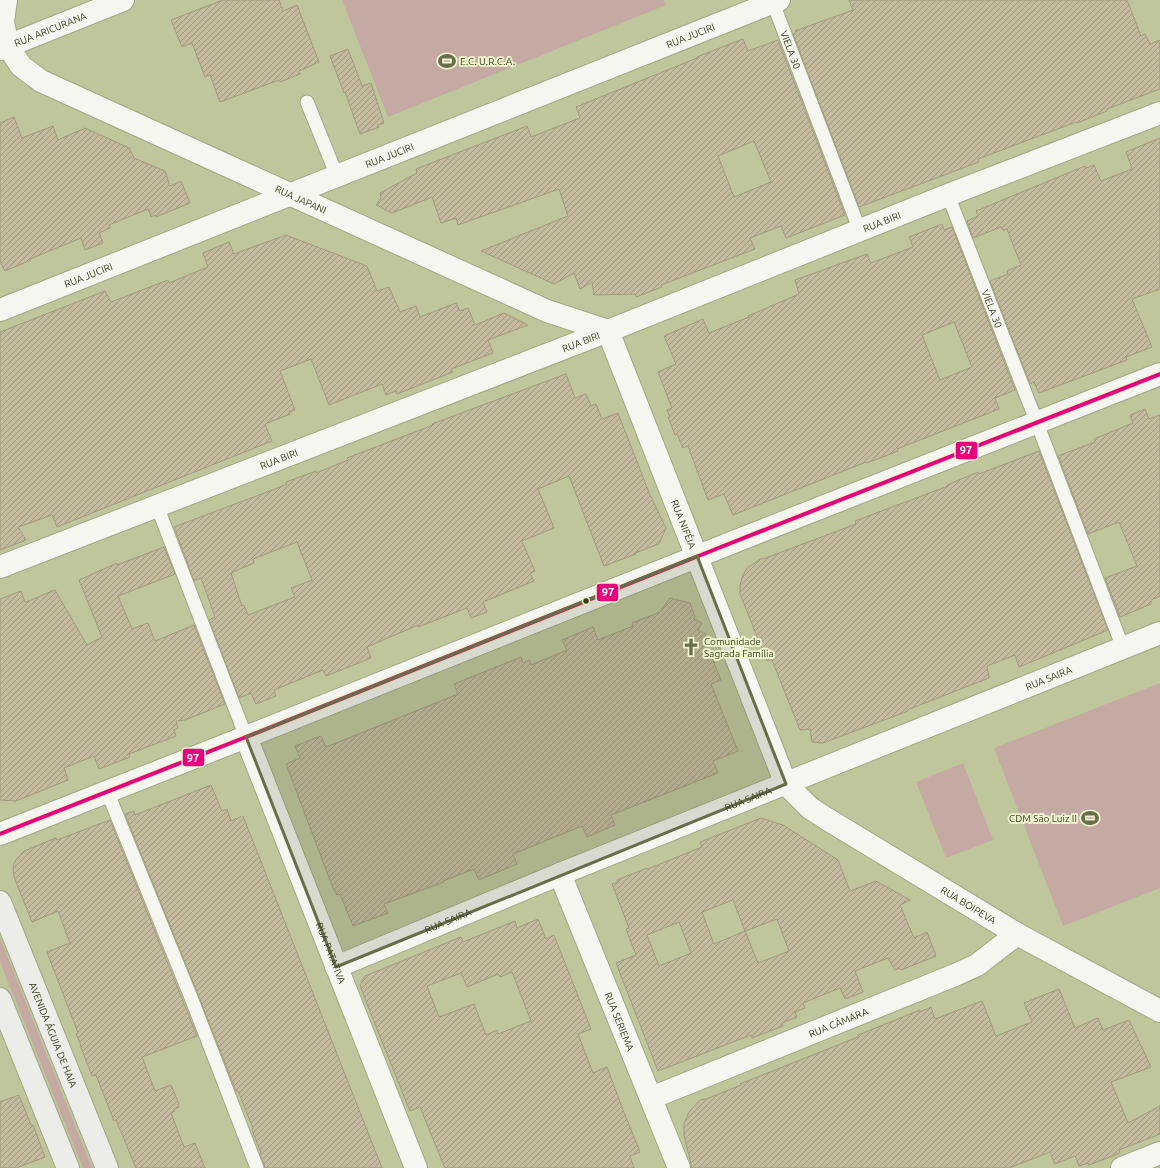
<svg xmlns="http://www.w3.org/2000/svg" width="1160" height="1168" font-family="Ubuntu,sans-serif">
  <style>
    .green { fill: #c4aaa2 }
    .building { fill: url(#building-hatch); stroke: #a2997e; fill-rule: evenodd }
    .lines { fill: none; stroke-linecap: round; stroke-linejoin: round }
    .lane-casing { stroke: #a0a684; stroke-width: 15 }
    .street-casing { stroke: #a0a684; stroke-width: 24 }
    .secondary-casing { stroke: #a0a684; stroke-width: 24 }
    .lane { stroke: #f5f6f0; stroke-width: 13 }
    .street { stroke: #f5f6f0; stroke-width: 22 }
    .secondary { stroke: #ecece8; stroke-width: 22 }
    .bus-1-casing { stroke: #edf4ce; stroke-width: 7 }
    .bus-1 { stroke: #e5007d; stroke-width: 4 }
    .marked { fill: #686d4a; fill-opacity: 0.2; stroke: #686d4a; stroke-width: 3; stroke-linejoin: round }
    .bus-dot { fill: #393d1e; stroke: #edf4ce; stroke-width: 1.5 }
    .labels { text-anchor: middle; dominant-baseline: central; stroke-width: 4; stroke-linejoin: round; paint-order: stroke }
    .street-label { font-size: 10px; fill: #393d1e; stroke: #edf4ce }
    .poi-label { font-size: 10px; fill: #393d1e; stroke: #edf4ce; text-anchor: start }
    .line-badge { stroke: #edf4ce; stroke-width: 1.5 }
    .badge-label { font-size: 11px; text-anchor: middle; font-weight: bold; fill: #fff }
  </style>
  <defs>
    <pattern id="building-hatch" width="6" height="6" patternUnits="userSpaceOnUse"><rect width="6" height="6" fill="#c4ba9e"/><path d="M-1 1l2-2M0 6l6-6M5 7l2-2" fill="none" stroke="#a09880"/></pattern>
  </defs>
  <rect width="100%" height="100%" fill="#bfc69c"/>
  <g class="green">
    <polygon points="342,0 664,0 666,5 388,117"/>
    <polygon points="1160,683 1160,888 1063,926 994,748"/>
    <polygon points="963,763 993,840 946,858 916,782"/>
    <polygon points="0,938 92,1168 83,1168 0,962"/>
  </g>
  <g class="building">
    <polygon points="223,0 279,0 283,11 297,5 319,62 299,71 300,74 280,82 279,80 220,102 210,75 205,77 192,43 182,47 171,20"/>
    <polygon points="849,0 1127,0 1141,36 1145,34 1150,44 1160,40 1160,89 1107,109 1107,111 1077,123 1076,122 978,159 979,162 859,207 793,34 796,33 795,31 853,10"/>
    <path d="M743,39L748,51L778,40L845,215L786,238L781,226L750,238L755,249L661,285L662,287L636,297L635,294L594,295L592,282L580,289L574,273L554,284L481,251L568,216L559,189L458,225L456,218L441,223L432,197L392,213L376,205L381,198L380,193L417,173L416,169L527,126L531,137L580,118L576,107L697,58V57L712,51ZM754,141L771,182L734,197L718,156Z"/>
    <polygon points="348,49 362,86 371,83 384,123 378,125 379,127 360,134 345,92 344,93 330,56"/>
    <polygon points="14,117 22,138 53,126 58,140 85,128 129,148 134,158 165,171 170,186 181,181 190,203 156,217 156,215 151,217 148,209 109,225 110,228 99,233 103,243 85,250 81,238 30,259 31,260 5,271 0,262 0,123"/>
    <polygon points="1160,138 1160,289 1132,299 1152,347 1126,357 1127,360 1039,393 1034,382 1030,384 990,281 1008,274 1007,271 1021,265 1007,229 1003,230 1001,227 973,238 967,221 978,216 976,211 1085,166 1086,168 1094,165 1101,181 1132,169 1126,152"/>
    <path d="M942,224L944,230L952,227L1015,390L995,398L999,409L897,449L898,451L867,463L866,462L733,515L724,494L708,500L688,446L683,448L677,434L675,435L668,417H670L667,410L672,408L658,372L676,364L664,336L703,319L709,333L749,317L748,316L799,294L795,280L867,254L871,263L913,247L909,237ZM954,322L972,367L940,380L922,335Z"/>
    <polygon points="286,235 367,266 377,291 389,287 400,312 416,306 420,317 456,303 460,311 468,308 475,325 504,313 528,325 488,340 493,353 451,369 453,372 397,394 396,391 386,395 382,384 329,405 311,359 280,371 295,410 289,412 290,414 265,424 272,441 57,527 52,515 18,527 26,540 0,550 0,332 105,291 111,302 168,280 169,283 208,267 203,253 229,242 234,254"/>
    <path d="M566,374L575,398L586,394L591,406L596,404L602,419L618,413L650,495L666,528L659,544L635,553L636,554L604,566L569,476L538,489L554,528L522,541L535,571L530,573L534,581L483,602L487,612L471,618L467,608L418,627V625L367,647L371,658L326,676L323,670L274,690L276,696L256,704L251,693L239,698L209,620L215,617L201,578L194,581L174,527L275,489L287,484L286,482L316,471V473L348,460L347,458L433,425L432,424ZM297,542L312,580L291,588L295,597L248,615L244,605L242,606L231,573L254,563L253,559Z"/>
    <polygon points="1145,409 1149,419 1160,415 1160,596 1151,600 1151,604 1120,617 1105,578 1137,566 1119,522 1088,534 1058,456 1095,442 1094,439 1133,423 1130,415"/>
    <polygon points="1039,451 1108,630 1019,667 1015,655 987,666 989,678 907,710 908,711 823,743 812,742 810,729 800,730 772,660 767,661 740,594 740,586 742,577 747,568 762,558 763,559 856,524 855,521 948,486 947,485 978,472 979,474"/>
    <polygon points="164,547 175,574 118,596 132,629 148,623 155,641 194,625 225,704 185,720 176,721 178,728 174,730 176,736 129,754 130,757 99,769 94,756 64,768 68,780 16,801 0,800 0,599 21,591 25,602 26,602 55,590 87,645 102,637 79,580 117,563 117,565"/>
    <polygon points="670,598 690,603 695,617 694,619 702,623 698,630 706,634 702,641 706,643 721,680 711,684 738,751 713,761 718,773 611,815 615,825 587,837 582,826 513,854 517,864 479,880 474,869 443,881 444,882 384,904 388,913 353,926 340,894 337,895 333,888 286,764 300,758 295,746 321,736 326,747 458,694 454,684 521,657 523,663 530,660 531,665 567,650 562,640 593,627 598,640 633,626 632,623 660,612"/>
    <polygon points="211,785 222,811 227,809 231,821 243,816 382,1168 265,1168 260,1153 261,1153 252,1130 253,1128 238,1091 236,1091 199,997 125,814 134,811 135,815"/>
    <path d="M761,818L783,825L838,860L850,891L876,881L910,900L900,905L914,938L927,932L936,956L901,970L900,968L895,970L888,958L855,971L863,992L845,999L840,988L803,1003L805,1008L795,1012L797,1017L782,1023L783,1026L752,1038L751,1035L658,1071L616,963L636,955L626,929L629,928L612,884L618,882L617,880L647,868L648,869L702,847L700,842ZM733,900L745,931L714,944L702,912ZM777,919L789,951L758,963L745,931ZM679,922L691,953L659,966L647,935Z"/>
    <polygon points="110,820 197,1036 142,1057 155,1091 171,1085 179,1104 178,1104 179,1107 174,1109 175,1111 171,1113 184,1147 195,1143 205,1168 136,1168 116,1120 114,1121 96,1075 92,1076 80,1045 81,1045 76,1034 78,1033 47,952 70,943 58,911 32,922 14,877 13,867 15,861 24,851 56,838 57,840"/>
    <path d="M538,919L546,939L554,935L591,1029L578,1034L593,1073L607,1067L623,1110L640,1152L630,1156L634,1168H445L420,1107L410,1111L369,1009L360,985L365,976L461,937L463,942L515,921L517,928ZM512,972L531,1021L498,1034L497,1030L486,1035L474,1004L439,1017L427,986L461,973L467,987L498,974L500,977Z"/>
    <polygon points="1059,989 1075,1028 1098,1018 1103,1030 1129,1020 1151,1067 1111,1082 1128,1123 1160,1106 1160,1134 1119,1150 1120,1153 1089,1165 1088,1163 1079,1166 1075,1156 1055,1164 1050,1152 1009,1168 692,1168 684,1135 684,1123 689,1112 700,1100 706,1099 741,1085 740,1084 858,1037 858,1035 920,1010 920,1012 931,1007 935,1019 982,1001 996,1036 1032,1022 1024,1003"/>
    <polygon points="19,1095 31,1125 33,1125 45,1157 16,1168 0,1168 0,1102"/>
  </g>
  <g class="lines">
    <g class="lane-casing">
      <g id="lane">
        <path id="s1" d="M773,3L860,231"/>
        <polyline points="307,102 337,176"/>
        <path id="s2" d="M948,195L1037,423L1123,648"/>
        <polyline points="157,506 246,737"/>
        <polyline points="107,791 192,1000 257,1168"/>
      </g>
    </g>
    <g class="street-casing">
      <g id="street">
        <path id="s3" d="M6,0L3,22L8,46L21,66L41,81L547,311L608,331L786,784L810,808L827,819L1017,934L1160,1011"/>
        <path id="s4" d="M0,49L123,0"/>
        <path id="s5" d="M0,310L779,0"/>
        <path id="s6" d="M0,567L608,331L948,195L1160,113"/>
        <path id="s7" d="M246,737L416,1168"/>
        <polyline points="0,834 246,737 731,543 1160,374"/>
        <path id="s8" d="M560,874L679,1168"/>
        <path id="s9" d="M336,967L560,874L1160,633"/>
        <path id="s10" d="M651,1098L955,975L977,965L1017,934"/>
        <polyline points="1122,1168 1160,1153"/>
      </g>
    </g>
    <g class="secondary-casing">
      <g id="secondary">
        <path id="s11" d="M0,902L107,1168"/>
        <polyline points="0,999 68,1168"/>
      </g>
    </g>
    <use href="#lane" class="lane"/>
    <use href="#street" class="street"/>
    <use href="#secondary" class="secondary"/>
    <g class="bus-1-casing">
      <polyline id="bus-1" points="0,834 246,737 731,543 1160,374"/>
    </g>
    <use href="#bus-1" class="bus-1"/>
  </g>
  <path class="marked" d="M697,556L786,784L336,967L246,737Z"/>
  <defs>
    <g id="stadium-bare" transform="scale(1.38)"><path d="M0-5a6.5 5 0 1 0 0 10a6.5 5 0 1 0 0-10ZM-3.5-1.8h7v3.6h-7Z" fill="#686d4a" stroke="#edf4ce" stroke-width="2.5" paint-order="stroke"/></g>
    <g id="church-bare" transform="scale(1.38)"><path d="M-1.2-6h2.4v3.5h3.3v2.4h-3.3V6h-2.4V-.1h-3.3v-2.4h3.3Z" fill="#686d4a" stroke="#edf4ce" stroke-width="2.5" paint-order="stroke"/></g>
  </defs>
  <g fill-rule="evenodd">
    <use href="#stadium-bare" x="447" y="61"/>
    <use href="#church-bare" x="691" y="647"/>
    <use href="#stadium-bare" x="1090" y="818"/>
  </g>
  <circle class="bus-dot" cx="586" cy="601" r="3.5"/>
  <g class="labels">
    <g class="street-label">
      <text stroke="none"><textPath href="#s4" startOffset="54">RUA ARICURANA</textPath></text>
      <text stroke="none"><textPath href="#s5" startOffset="743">RUA JUCIRI</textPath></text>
      <text stroke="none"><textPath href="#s1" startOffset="50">VIELA 30</textPath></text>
      <text stroke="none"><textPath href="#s5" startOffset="419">RUA JUCIRI</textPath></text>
      <text stroke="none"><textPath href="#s3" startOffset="381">RUA JAPANI</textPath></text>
      <text stroke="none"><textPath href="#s6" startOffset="947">RUA BIRI</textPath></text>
      <text stroke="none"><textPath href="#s5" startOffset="95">RUA JUCIRI</textPath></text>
      <text stroke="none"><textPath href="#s2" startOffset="122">VIELA 30</textPath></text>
      <text stroke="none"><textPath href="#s6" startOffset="623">RUA BIRI</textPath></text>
      <text stroke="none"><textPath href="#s6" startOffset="299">RUA BIRI</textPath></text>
      <text stroke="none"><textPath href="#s3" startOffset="923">RUA NIFÉIA</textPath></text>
      <text stroke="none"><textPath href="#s9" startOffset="769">RUA SAIRA</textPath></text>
      <text stroke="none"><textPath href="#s9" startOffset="445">RUA SAIRA</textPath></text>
      <text stroke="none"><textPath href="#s3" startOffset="1422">RUA BOIPEVA</textPath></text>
      <text stroke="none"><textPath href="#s9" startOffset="121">RUA SAIRA</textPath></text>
      <text stroke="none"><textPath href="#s7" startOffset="232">RUA PATATIVA</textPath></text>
      <text stroke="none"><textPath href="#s8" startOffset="159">RUA SERIEMA</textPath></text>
      <text stroke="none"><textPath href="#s10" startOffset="202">RUA CÂMARA</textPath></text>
      <text stroke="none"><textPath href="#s11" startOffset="143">AVENIDA ÁGUIA DE HAIA</textPath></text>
    </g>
    <g class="poi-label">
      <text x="460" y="61">E.C. U.R.C.A.</text>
      <text x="704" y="641">Comunidade<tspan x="704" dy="12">Sagrada Família</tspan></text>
      <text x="1077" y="818" text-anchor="end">CDM São Luiz II</text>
    </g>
  </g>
  <g class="line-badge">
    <rect x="955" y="441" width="23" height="19" rx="4" fill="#e5007d"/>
    <rect x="596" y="583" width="23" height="19" rx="4" fill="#e5007d"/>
    <rect x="182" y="748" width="23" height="19" rx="4" fill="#e5007d"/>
  </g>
  <g class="badge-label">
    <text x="966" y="454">97</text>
    <text x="608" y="596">97</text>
    <text x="193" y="762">97</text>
  </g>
</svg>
